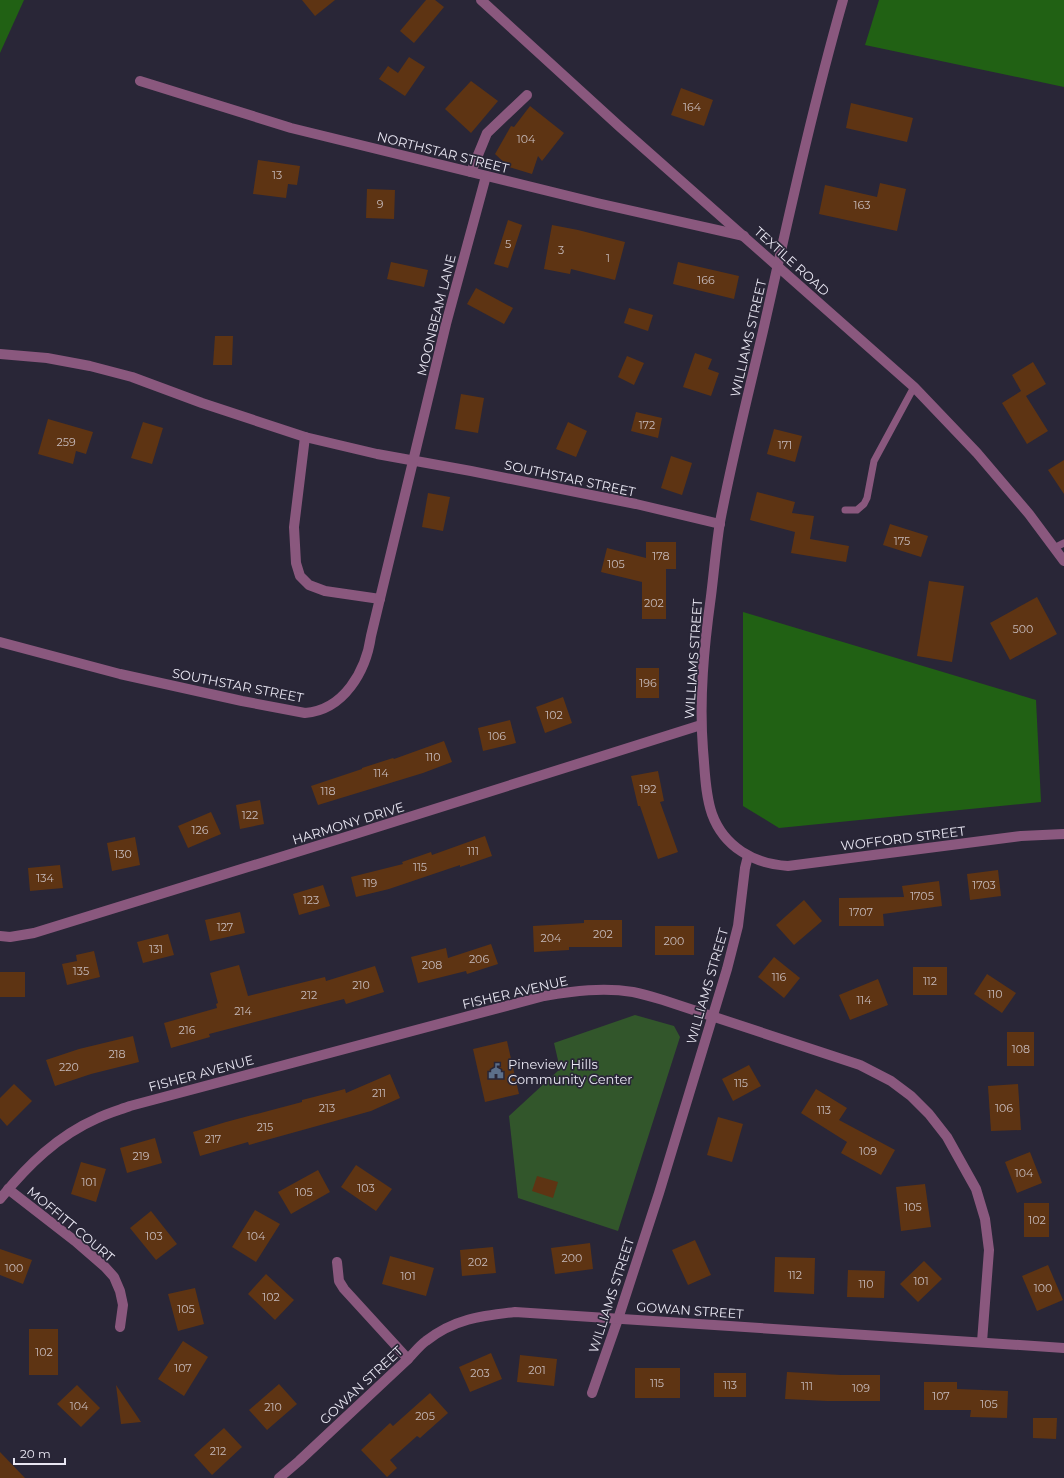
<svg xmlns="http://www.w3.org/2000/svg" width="1064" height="1478" font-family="Montserrat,sans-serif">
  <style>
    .green { fill: #32562b }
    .forest { fill: #216114 }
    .building { fill: #5e3413 }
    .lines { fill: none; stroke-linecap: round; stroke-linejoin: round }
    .service { stroke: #8a587e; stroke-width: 7 }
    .minor { stroke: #8a587e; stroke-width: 10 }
    .tertiary { stroke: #8a587e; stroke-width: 10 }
    .labels { text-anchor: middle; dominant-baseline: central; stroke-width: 3.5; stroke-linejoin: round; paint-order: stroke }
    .number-label { font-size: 11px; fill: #c6babb }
    .street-label { font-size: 13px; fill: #e9e7f3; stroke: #292637 }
    .poi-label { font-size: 13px; fill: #e9e7f3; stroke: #292637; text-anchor: start }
  </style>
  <rect width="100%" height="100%" fill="#292637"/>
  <polygon class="green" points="635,1015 674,1026 680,1037 618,1231 518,1198 509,1116 560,1069 554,1043"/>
  <g class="forest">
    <polygon points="0,0 24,0 0,53"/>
    <polygon points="879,0 1064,0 1064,87 865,45"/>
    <polygon points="743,612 1036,700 1041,802 779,828 743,806"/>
  </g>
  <g class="building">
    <polygon points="302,0 335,0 315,16"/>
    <polygon points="426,0 435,0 444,7 414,43 400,31"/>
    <polygon points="409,57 425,67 405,96 379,79 388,66 398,73"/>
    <polygon points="471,81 498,101 471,133 445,109"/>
    <polygon points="681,88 713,100 704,126 671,115"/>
    <polygon points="851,103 913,118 907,142 846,128"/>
    <polygon points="530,106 564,133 542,161 538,156 532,174 509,167 495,154 511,126 514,127"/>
    <polygon points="258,160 300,166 297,185 288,184 286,198 253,194"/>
    <polygon points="880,183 906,189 897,231 819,214 825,185 877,197"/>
    <polygon points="367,189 395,190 394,219 366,218"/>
    <polygon points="508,220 522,225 508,268 494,264"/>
    <polygon points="552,225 578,230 625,242 615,280 571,269 570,274 544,269"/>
    <polygon points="391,262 428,270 424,287 387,279"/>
    <polygon points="678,262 739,276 734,299 673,284"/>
    <polygon points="476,288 513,308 504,324 467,304"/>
    <polygon points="629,308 653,315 648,331 624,323"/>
    <polygon points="215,336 233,336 232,365 213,365"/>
    <polygon points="695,353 712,359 708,369 719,373 711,396 683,387"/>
    <polygon points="627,356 644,363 634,385 618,377"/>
    <polygon points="1033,362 1046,384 1026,396 1048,431 1027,444 1002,403 1021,391 1012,375"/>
    <polygon points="461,394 484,398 478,433 455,429"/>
    <polygon points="636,412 662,418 658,438 631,431"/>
    <polygon points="48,419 93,432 86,454 76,451 73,464 38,454"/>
    <polygon points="143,422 163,428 152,464 131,458"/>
    <polygon points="568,422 587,431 576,457 556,449"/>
    <polygon points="774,429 802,436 795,462 767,454"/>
    <polygon points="671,456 692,463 682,495 661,488"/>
    <polygon points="1064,460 1064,494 1048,470"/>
    <polygon points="757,492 795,502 792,513 814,516 810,539 849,546 846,562 791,553 795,532 750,520"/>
    <polygon points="428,493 450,497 443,531 422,527"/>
    <polygon points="890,524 928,536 921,557 883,545"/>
    <polygon points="646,542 676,542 676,569 666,569 666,619 642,619 642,582 601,572 607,548 646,558"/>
    <polygon points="929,581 964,586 952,662 917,656"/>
    <polygon points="1037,597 1057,634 1010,660 990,623"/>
    <rect x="636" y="668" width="23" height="30"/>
    <polygon points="563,697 572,723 545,733 536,707"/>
    <polygon points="510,720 516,743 483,751 478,728"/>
    <polygon points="444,741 452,762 423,773 318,805 311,786 362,769 362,768 393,758 394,759"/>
    <polygon points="658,771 664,801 660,802 678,852 658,859 640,806 638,806 631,776"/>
    <polygon points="260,800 264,824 240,829 236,805"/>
    <polygon points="211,812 221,834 188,848 178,826"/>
    <polygon points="485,836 492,856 460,867 460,865 389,889 356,897 351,877 403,864 402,862 431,852 432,855"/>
    <polygon points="135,837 140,865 112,871 107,843"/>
    <polygon points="60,865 63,888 30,891 28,868"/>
    <polygon points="998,870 1001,896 970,900 967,874"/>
    <polygon points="939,881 942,906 883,914 884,926 839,926 839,898 904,897 902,886"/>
    <polygon points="323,885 330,906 299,915 293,894"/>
    <polygon points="804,900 822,921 794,945 776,925"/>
    <polygon points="240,912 245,933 210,941 205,920"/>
    <polygon points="584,920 622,920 622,947 569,947 569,950 534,952 533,926 584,923"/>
    <rect x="655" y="926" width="39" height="29"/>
    <polygon points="168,934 174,955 143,963 137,942"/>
    <polygon points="491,944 498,964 467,974 466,971 418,983 411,957 446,948 448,958"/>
    <polygon points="94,951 100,977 67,985 62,964 77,961 76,955"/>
    <polygon points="774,957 800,978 784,998 758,977"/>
    <polygon points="239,965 248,996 325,977 326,981 375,966 384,992 346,1004 344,999 209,1034 210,1037 171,1048 164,1023 217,1008 216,1004 218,1003 210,973"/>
    <rect x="913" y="967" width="34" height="28"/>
    <rect x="0" y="972" width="25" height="25"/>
    <polygon points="987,974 1016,993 1002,1013 974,994"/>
    <polygon points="878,979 888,1005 850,1020 839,995"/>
    <rect x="1007" y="1032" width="27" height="34"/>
    <polygon points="133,1036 139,1062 91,1074 55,1086 46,1060 79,1049"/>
    <polygon points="507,1041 519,1094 485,1102 473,1049"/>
    <polygon points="749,1065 761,1086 733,1101 722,1079"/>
    <polygon points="390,1074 400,1098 371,1111 249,1145 248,1142 200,1156 193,1132 226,1122 302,1102 302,1100 345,1089 346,1093"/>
    <polygon points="14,1084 32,1101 7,1126 0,1118 0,1098"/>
    <polygon points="1018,1084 1021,1130 991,1131 988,1086"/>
    <polygon points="816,1089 847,1108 839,1120 895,1150 881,1175 841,1153 847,1142 801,1113"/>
    <polygon points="718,1117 743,1124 732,1162 707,1155"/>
    <polygon points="155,1138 162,1163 127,1173 120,1148"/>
    <polygon points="1030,1152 1042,1183 1017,1193 1005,1162"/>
    <polygon points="81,1162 106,1169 96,1202 71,1194"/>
    <polygon points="356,1165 392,1189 376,1211 341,1187"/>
    <polygon points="318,1170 330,1192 291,1214 278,1192"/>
    <polygon points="537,1176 558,1182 553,1198 532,1191"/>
    <polygon points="925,1184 931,1227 901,1231 896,1187"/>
    <rect x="1024" y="1203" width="25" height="34"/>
    <polygon points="255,1210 280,1224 256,1262 232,1247"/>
    <polygon points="151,1211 177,1244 156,1260 130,1228"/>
    <polygon points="695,1240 711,1275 688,1285 672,1250"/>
    <polygon points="590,1243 593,1269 555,1274 551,1248"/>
    <polygon points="493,1247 496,1273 462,1276 460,1250"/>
    <polygon points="0,1249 32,1260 23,1284 0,1275"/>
    <polygon points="390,1256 434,1268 426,1296 382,1284"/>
    <polygon points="775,1257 815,1258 814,1294 774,1292"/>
    <polygon points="924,1261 942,1279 918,1302 900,1284"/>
    <polygon points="1048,1265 1063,1300 1037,1311 1022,1276"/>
    <polygon points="848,1270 885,1271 884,1298 847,1297"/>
    <polygon points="266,1274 294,1300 275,1320 248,1294"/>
    <polygon points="195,1288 204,1324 178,1331 168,1294"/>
    <rect x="29" y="1329" width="29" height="46"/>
    <polygon points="183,1341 208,1357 184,1396 158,1379"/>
    <polygon points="491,1353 502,1379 470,1392 459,1367"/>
    <polygon points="520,1355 557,1359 554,1386 517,1382"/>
    <rect x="635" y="1368" width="45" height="30"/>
    <polygon points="787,1372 841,1375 880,1375 880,1401 827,1401 785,1399"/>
    <rect x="714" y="1373" width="32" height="24"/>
    <polygon points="924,1382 957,1382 957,1389 1008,1391 1007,1418 970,1417 971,1410 924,1410"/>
    <polygon points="279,1384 297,1404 267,1430 249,1410"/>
    <polygon points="77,1385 100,1408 81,1427 57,1404"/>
    <polygon points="116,1385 141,1422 121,1424"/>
    <polygon points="430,1393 448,1413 420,1438 417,1436 390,1460 397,1468 387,1477 361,1450 390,1423 393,1426"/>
    <polygon points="1033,1418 1057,1418 1056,1439 1033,1438"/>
    <polygon points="224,1428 242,1447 212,1475 194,1455"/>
    <polygon points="0,1452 25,1478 0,1478"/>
  </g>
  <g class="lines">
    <g class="service">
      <polyline points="845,510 857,510 864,504 867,498 874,461 914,387"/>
      <polyline points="1054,548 1064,543"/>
    </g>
    <g class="minor">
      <path d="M843,0C812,109 788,220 763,331C748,395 732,458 720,522C716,547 714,572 711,596C704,647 699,698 703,750C705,771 705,794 712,814C724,847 754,864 788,866L1021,836L1064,834"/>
      <polyline points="140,81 291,128 597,203 744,236"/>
      <polyline points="471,172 487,133 527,95"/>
      <polyline points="0,354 47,358 90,366 132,377 202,403 305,437 377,454 471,471 636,504 720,524"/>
      <polyline points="305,437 294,527 296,563 300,576 309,585 325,591 380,599"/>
      <path d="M0,642L120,674L242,701L305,713C344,710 366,671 371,636L446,324L486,176"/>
      <polyline points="0,936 10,937 34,933 352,835 701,725"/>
      <polyline points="8,1189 75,1241 105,1267 114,1277 120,1291 123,1305 120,1327"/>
      <path d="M0,1199C28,1165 57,1136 98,1118C108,1113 119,1110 130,1106L544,996C574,991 603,987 633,992C643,994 653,997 663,1000L860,1065L891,1081L911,1096L929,1114L947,1137L976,1189L985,1219L989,1250L982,1342"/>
      <polyline points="337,1262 339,1281 344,1289 408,1359"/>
      <polyline points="592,1393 618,1319 659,1193 727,969 738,926 745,868 748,856"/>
      <path d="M279,1478L299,1461L408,1359C414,1353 419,1346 426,1341C454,1319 480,1316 515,1312L1064,1348"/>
    </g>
    <polyline class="tertiary" points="481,0 620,127 914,387 977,453 1029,514 1064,561"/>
  </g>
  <defs>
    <g id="civic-bare" transform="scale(1.2)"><path d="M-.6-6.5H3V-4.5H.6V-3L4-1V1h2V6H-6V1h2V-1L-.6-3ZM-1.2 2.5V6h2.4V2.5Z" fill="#5c6f8a" stroke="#292637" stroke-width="2.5" paint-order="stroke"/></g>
  </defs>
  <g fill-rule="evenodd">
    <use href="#civic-bare" x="496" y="1071"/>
  </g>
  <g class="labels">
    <g class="number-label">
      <text x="692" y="107">164</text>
      <text x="526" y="139">104</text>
      <text x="277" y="175">13</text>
      <text x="380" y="204">9</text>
      <text x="862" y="205">163</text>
      <text x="508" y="244">5</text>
      <text x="561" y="250">3</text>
      <text x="608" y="258">1</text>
      <text x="706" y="280">166</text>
      <text x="647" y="425">172</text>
      <text x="66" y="442">259</text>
      <text x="785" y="445">171</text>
      <text x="902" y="541">175</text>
      <text x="661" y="556">178</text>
      <text x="616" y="564">105</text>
      <text x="654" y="603">202</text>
      <text x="1023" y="629">500</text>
      <text x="648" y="683">196</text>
      <text x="554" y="715">102</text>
      <text x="497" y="736">106</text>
      <text x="433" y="757">110</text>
      <text x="381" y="773">114</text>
      <text x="648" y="789">192</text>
      <text x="328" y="791">118</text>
      <text x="250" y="815">122</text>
      <text x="200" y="830">126</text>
      <text x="473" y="851">111</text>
      <text x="123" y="854">130</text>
      <text x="420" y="867">115</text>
      <text x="45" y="878">134</text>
      <text x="370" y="883">119</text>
      <text x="984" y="885">1703</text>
      <text x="922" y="896">1705</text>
      <text x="311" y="900">123</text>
      <text x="861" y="912">1707</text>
      <text x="225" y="927">127</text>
      <text x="603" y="934">202</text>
      <text x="551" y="938">204</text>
      <text x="674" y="941">200</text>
      <text x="156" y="949">131</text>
      <text x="479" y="959">206</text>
      <text x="432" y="965">208</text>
      <text x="81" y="971">135</text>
      <text x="779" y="977">116</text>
      <text x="930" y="981">112</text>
      <text x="361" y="985">210</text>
      <text x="995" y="994">110</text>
      <text x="309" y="995">212</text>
      <text x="864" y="1000">114</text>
      <text x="243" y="1011">214</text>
      <text x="187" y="1030">216</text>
      <text x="1021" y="1049">108</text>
      <text x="117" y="1054">218</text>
      <text x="69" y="1067">220</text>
      <text x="741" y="1083">115</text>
      <text x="379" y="1093">211</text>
      <text x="327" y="1108">213</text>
      <text x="1004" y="1108">106</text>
      <text x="824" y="1110">113</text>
      <text x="265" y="1127">215</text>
      <text x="213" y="1139">217</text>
      <text x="868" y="1151">109</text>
      <text x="141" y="1156">219</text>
      <text x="1024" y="1173">104</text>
      <text x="89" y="1182">101</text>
      <text x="366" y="1188">103</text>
      <text x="304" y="1192">105</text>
      <text x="913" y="1207">105</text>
      <text x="1037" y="1220">102</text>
      <text x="154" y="1236">103</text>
      <text x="256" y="1236">104</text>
      <text x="572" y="1258">200</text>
      <text x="478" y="1262">202</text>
      <text x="14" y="1268">100</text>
      <text x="795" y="1275">112</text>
      <text x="408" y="1276">101</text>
      <text x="921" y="1281">101</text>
      <text x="866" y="1284">110</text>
      <text x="1043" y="1288">100</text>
      <text x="271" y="1297">102</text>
      <text x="186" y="1309">105</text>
      <text x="44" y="1352">102</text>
      <text x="183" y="1368">107</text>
      <text x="537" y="1370">201</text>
      <text x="480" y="1373">203</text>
      <text x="657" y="1383">115</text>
      <text x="730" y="1385">113</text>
      <text x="807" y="1386">111</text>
      <text x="861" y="1388">109</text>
      <text x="941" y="1396">107</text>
      <text x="989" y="1404">105</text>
      <text x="79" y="1406">104</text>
      <text x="273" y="1407">210</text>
      <text x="425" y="1416">205</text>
      <text x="218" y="1451">212</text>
    </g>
    <g class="street-label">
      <text transform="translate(443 152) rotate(14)">NORTHSTAR STREET</text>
      <text transform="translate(792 261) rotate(42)">TEXTILE ROAD</text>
      <text transform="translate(436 315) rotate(-76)">MOONBEAM LANE</text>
      <text transform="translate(748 338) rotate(-77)">WILLIAMS STREET</text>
      <text transform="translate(570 478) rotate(12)">SOUTHSTAR STREET</text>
      <text transform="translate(693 659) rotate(-86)">WILLIAMS STREET</text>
      <text transform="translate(238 685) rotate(11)">SOUTHSTAR STREET</text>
      <text transform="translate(348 823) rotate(-17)">HARMONY DRIVE</text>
      <text transform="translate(903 838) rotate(-7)">WOFFORD STREET</text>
      <text transform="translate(707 986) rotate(-74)">WILLIAMS STREET</text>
      <text transform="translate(515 992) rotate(-13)">FISHER AVENUE</text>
      <text transform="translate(201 1073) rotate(-15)">FISHER AVENUE</text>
      <text transform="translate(71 1224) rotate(40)">MOFFITT COURT</text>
      <text transform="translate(611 1295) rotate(-72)">WILLIAMS STREET</text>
      <text transform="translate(690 1310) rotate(4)">GOWAN STREET</text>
      <text transform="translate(361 1385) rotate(-43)">GOWAN STREET</text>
    </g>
    <g class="poi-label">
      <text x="508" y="1064">Pineview Hills<tspan x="508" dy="15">Community Center</tspan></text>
    </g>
  </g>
  <path d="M14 1458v6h51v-6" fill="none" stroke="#e9e7f3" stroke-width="2"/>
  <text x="20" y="1458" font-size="12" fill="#e9e7f3" stroke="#292637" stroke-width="3" paint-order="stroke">20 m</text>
</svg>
